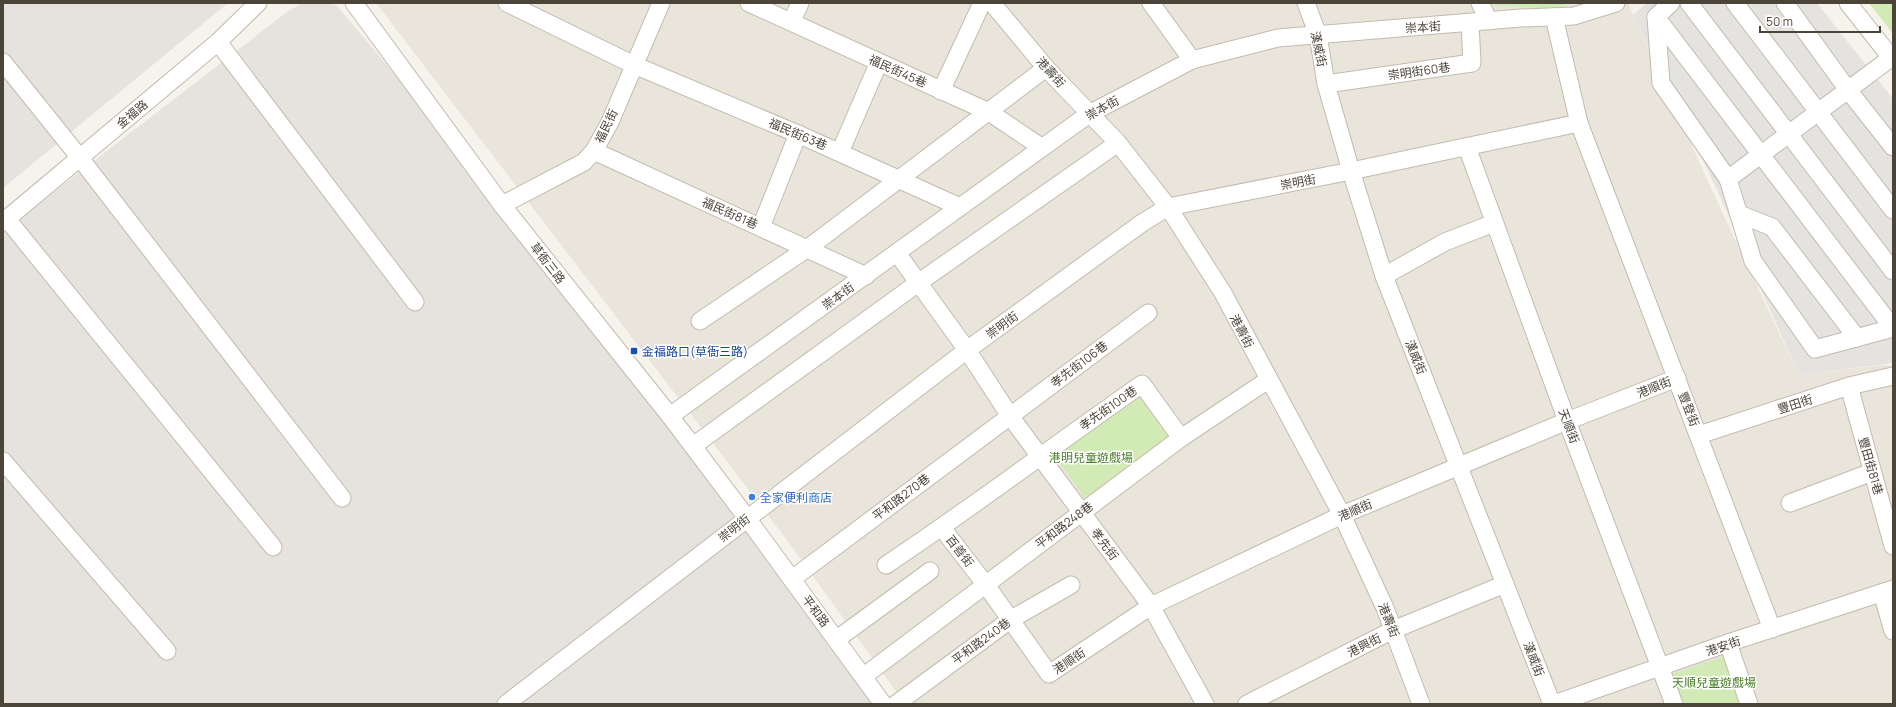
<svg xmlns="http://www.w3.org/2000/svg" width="1896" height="707" font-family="Manrope,'Noto Sans TC',sans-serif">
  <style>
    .residential { fill: #eae5da }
    .industrial { fill: #e6e2dd }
    .green { fill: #d2eab5 }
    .parking { fill: #e5e3e0 }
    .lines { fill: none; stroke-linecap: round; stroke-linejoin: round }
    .minor-casing { stroke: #c2bbae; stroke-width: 19 }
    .minor { stroke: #fff; stroke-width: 17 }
    .transit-dot { fill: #1a4fb4; stroke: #fff; stroke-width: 1.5 }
    .shop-dot { fill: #3f7fe0; stroke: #fff; stroke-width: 1.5 }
    .labels { text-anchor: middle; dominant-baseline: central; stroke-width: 3; stroke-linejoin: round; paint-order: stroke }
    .street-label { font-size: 12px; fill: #4b4439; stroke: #fff }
    .transit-label { font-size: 12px; fill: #164399; stroke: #fff; text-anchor: start }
    .park-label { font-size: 12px; fill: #4a7f2a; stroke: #fff }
    .shop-label { font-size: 12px; fill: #366cbe; stroke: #fff; text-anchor: start }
  </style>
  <rect width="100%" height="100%" fill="#f6f3ec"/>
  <polygon class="residential" points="376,3 1628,3 1710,186 1799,375 1883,365 1893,366 1893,704 905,704 787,540"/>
  <g class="industrial">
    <polygon points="3,3 228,3 3,188"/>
    <polygon points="302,3 331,3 337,6 513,214 883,704 3,704 3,231 287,12"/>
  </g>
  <g class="green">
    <polygon points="1488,3 1567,3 1556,9 1490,5"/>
    <polygon points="1869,3 1893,3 1893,34"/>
    <polygon points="1140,386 1174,433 1085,498 1050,450"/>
    <polygon points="1727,655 1745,704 1677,704 1667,676"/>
  </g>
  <polygon class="parking" points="1647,3 1817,3 1893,99 1893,363 1799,375 1717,190 1633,15"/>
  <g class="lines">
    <g class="minor-casing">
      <g id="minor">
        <polyline points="354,3 502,205 670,416 747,518 883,704"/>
        <polyline points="507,3 634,65 798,134 960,207"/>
        <polyline points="749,3 989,112 1041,147"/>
        <polyline points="992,3 1046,68 1118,143 1168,207 1223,293 1342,515 1385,608 1421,704"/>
        <polyline points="1151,3 1192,60"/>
        <polyline points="1306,3 1318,35 1326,84 1351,171 1384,276 1552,704"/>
        <polyline points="1480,3 1489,21"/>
        <polyline points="1671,3 1656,17 1661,83 1728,179 1753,261 1815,349 1893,328"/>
        <polyline points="1689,3 1893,271"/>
        <polyline points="1735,3 1893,210"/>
        <polyline points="1785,3 1848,90 1893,147"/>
        <polyline points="1848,3 1893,60"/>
        <polyline points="1554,17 1579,123 1772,629"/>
        <polyline points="1656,17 1893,328"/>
        <polyline points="792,21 800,3"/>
        <polyline points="218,42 415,302"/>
        <polyline points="3,62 80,158 342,498"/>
        <polyline points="1326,84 1472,63 1470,23"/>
        <polyline points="941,91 982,3"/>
        <polyline points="1467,147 1567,421 1674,704"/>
        <polyline points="594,151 866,276"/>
        <polyline points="840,152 879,62"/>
        <polyline points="1728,179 1891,58"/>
        <polyline points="502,205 584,162 594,151 610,122 661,3"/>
        <polyline points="1739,214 1772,227 1857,338"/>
        <polyline points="7,219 273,547"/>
        <polyline points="3,222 218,42 258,3"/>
        <polyline points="761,227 798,134"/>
        <polyline points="897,253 967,350 1010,416 1151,606 1205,704"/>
        <polyline points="1384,276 1445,242 1494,223"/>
        <polyline points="700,321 808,248 1046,68"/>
        <polyline points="1849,386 1893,546"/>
        <polyline points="670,416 1089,114 1192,60 1278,38 1521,18 1574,16 1616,3"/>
        <polyline points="1699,435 1849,386 1893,376"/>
        <polyline points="693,446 918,283 1118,143"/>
        <polyline points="3,461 167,651"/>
        <polyline points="1790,503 1872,472"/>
        <polyline points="942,528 986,585 1049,674 1151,606 1342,515 1567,421 1677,378"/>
        <path d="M886,565C973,507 1056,444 1142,384L1181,438"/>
        <polyline points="792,579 1148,313"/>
        <polyline points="1882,593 1893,631"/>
        <polyline points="837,639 930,571"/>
        <polyline points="1728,643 1749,704"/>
        <polyline points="864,676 1181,438 1268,380"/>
        <polyline points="506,704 967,350 1142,223 1168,207 1351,171 1579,123"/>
        <polyline points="896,704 1010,620 1071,585"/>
        <polyline points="1247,704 1393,630 1505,584"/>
        <polyline points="1554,704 1728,643 1893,589"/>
      </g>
    </g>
    <use href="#minor" class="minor"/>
  </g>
  <rect class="transit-dot" x="630" y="347" width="8" height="8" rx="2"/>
  <circle class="shop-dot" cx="752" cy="497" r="4"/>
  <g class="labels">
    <g class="street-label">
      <text transform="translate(1423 27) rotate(-4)">崇本街</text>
      <text transform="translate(1319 49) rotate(78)">漢威街</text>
      <text transform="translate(898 71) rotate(24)">福民街45巷</text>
      <text transform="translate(1419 71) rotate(-8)">崇明街60巷</text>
      <text transform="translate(1051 72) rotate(48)">港壽街</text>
      <text transform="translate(1102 108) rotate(-29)">崇本街</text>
      <text transform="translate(132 114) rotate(-40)">金福路</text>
      <text transform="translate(606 126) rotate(-64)">福民街</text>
      <text transform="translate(798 134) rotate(23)">福民街63巷</text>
      <text transform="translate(1298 182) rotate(-11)">崇明街</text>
      <text transform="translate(730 213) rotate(24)">福民街81巷</text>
      <text transform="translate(548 263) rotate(52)">草衙三路</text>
      <text transform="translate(838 296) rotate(-36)">崇本街</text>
      <text transform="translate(1002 325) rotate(-36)">崇明街</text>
      <text transform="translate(1242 331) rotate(62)">港壽街</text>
      <text transform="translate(1416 357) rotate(68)">漢威街</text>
      <text transform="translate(1079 364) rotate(-37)">孝先街106巷</text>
      <text transform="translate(1654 387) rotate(-22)">港順街</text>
      <text transform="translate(1795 404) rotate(-18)">豐田街</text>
      <text transform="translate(1108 408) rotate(-35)">孝先街100巷</text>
      <text transform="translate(1689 409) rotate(69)">豐登街</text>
      <text transform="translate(1569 426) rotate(69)">天順街</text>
      <text transform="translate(1871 466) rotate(74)">豐田街81巷</text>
      <text transform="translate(901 497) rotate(-37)">平和路270巷</text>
      <text transform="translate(1355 510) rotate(-23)">港順街</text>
      <text transform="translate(1064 525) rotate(-37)">平和路248巷</text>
      <text transform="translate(734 528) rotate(-38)">崇明街</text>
      <text transform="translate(1105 544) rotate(53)">孝先街</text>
      <text transform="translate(960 551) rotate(52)">百善街</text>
      <text transform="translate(816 611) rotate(53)">平和路</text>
      <text transform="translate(1389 620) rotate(68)">港壽街</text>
      <text transform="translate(981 641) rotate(-36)">平和路240巷</text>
      <text transform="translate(1364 645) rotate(-27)">港興街</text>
      <text transform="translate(1723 646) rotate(-19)">港安街</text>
      <text transform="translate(1534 659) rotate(69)">漢威街</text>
      <text transform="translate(1069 661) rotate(-34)">港順街</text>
    </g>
    <g class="transit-label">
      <text x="642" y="351">金福路口(草衙三路)</text>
    </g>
    <g class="park-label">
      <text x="1091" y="457">港明兒童遊戲場</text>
      <text x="1714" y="682">天順兒童遊戲場</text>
    </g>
    <g class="shop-label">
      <text x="760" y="497">全家便利商店</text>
    </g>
  </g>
  <rect width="1896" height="707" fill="none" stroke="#4b4439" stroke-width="8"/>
  <path d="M1760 26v6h120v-6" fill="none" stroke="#4b4439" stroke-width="2"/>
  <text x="1766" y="26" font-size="12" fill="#4b4439" stroke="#ffffff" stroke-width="3" paint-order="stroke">50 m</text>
</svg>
